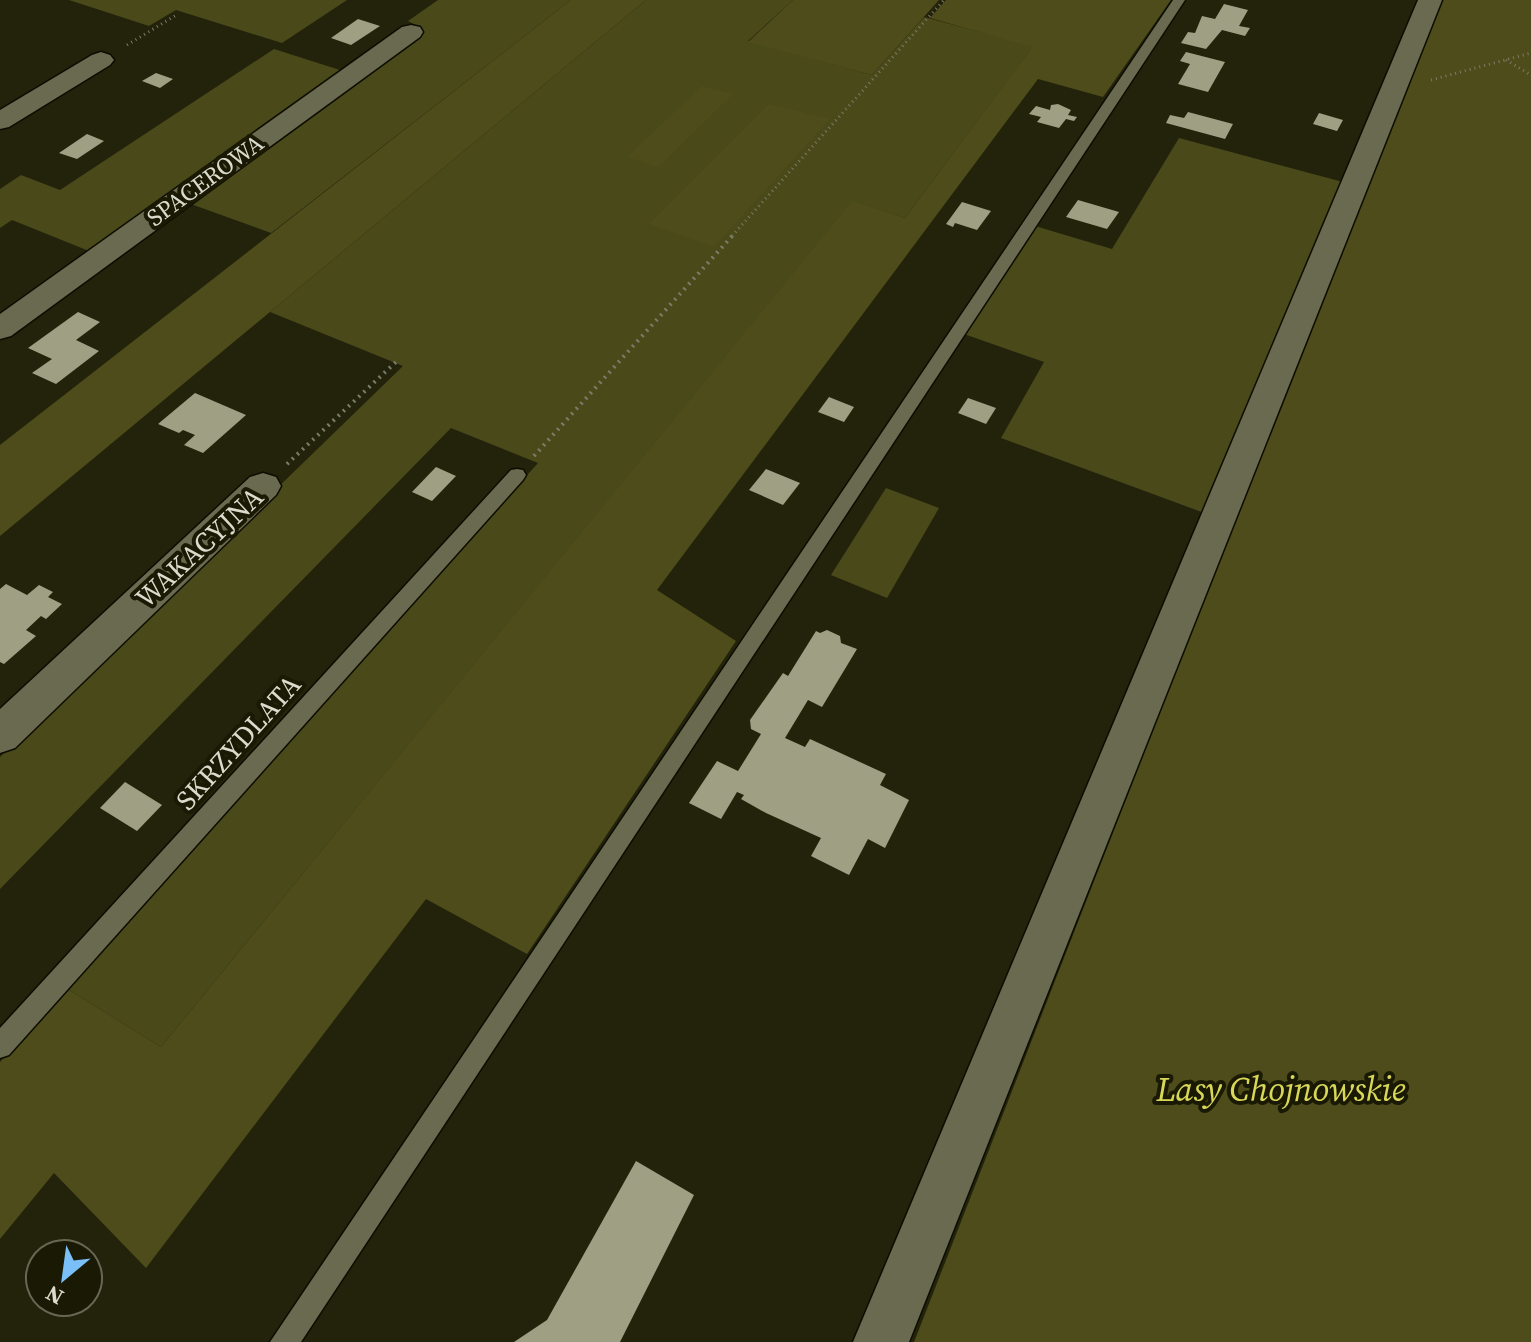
<svg xmlns="http://www.w3.org/2000/svg" width="1531" height="1342" font-family="'Source Serif 4',serif">
  <style>
    .green { fill: #4a491a }
    .forest { fill: #4d4c1a }
    .building { fill: #9f9f84 }
    .lines { fill: none; stroke-linecap: round; stroke-linejoin: round }
    .lane-casing { stroke: #0d0c00; stroke-width: 3 }
    .street-casing { stroke: #0d0c00; stroke-width: 3 }
    .path-far1 { stroke: #7b7c69; stroke-width: 3; stroke-dasharray: 1 4; stroke-linecap: butt }
    .path { stroke: #7b7c69; stroke-width: 4; stroke-dasharray: 2 5; stroke-linecap: butt }
    .lane { fill: #696a50; fill-rule: evenodd }
    .street { fill: #696a50; fill-rule: evenodd }
    .labels { text-anchor: middle; dominant-baseline: central; stroke-width: 8; stroke-linejoin: round; paint-order: stroke }
    .far-street-label { font-size: 24px; fill: #dadbcc; stroke: #1a1a04 }
    .street-label { font-size: 28px; fill: #dadbcc; stroke: #1a1a04 }
    .near-park-label { font-size: 34px; font-style: italic; fill: #d8d758; stroke: #1a1a04 }
  </style>
  <rect width="100%" height="100%" fill="#23230c"/>
  <g class="green">
    <polygon points="69,0 347,0 282,43 176,10 149,26"/>
    <polygon points="438,0 571,0 271,233 188,203 423,29 408,21"/>
    <polygon points="646,0 793,0 748,41 872,75 924,17 1033,46 905,218 852,202 161,1047 66,988 538,463 451,428 0,889 0,757 403,366 270,312"/>
    <polygon points="274,49 343,71 89,251 12,220 0,228 0,189 21,175 60,190"/>
    <polygon points="1179,138 1343,182 1207,514 1001,438 1044,362 964,334 1035,226 1112,249"/>
    <polygon points="886,488 939,508 887,598 831,575"/>
  </g>
  <g class="forest">
    <polygon points="571,0 646,0 0,536 0,445"/>
    <polygon points="793,0 939,0 872,75 748,42"/>
    <polygon points="946,0 1171,0 1103,97 1038,79 657,590 736,641 527,954 426,899 146,1268 54,1173 0,1239 0,1062 66,988 161,1047 852,201 905,218 1032,47 930,18"/>
    <polygon points="1438,0 1531,0 1531,1342 914,1342"/>
    <polygon points="702,86 733,94 658,167 627,157"/>
    <polygon points="769,104 830,119 714,247 649,224"/>
  </g>
  <g class="building">
    <polygon points="1224,4 1248,10 1239,26 1250,28 1245,36 1222,30 1206,49 1181,43 1188,32 1195,33 1202,16 1215,19"/>
    <polygon points="358,19 380,26 351,45 331,38"/>
    <polygon points="1186,52 1225,62 1208,92 1178,84 1190,64 1180,61"/>
    <polygon points="156,73 173,79 160,88 142,81"/>
    <polygon points="1058,104 1071,110 1068,115 1077,117 1074,121 1066,119 1059,128 1037,122 1041,117 1029,114 1036,106 1050,110 1051,105"/>
    <polygon points="1188,112 1233,124 1225,139 1166,123 1170,115 1184,118"/>
    <polygon points="1319,113 1343,120 1337,131 1313,124"/>
    <polygon points="87,134 104,141 77,159 59,153"/>
    <polygon points="1078,200 1119,212 1107,229 1066,217"/>
    <polygon points="962,202 991,211 977,230 955,223 953,227 946,224"/>
    <polygon points="78,312 100,322 76,340 99,351 56,384 32,373 52,359 28,348"/>
    <polygon points="195,393 246,415 203,453 184,445 195,435 183,430 179,433 158,424"/>
    <polygon points="829,397 854,407 844,422 818,412"/>
    <polygon points="968,398 996,408 986,424 958,413"/>
    <polygon points="436,467 456,476 432,501 412,492"/>
    <polygon points="766,469 800,483 783,505 749,490"/>
    <polygon points="6,584 27,595 39,585 53,592 48,597 62,604 46,619 41,616 26,630 36,636 4,664 0,662 0,589"/>
    <polygon points="827,630 840,636 841,643 857,649 822,707 808,700 785,738 805,747 810,739 886,774 880,785 909,800 885,848 868,839 849,875 811,856 821,838 766,813 741,799 744,795 737,792 721,819 689,803 717,761 738,771 761,734 751,729 750,720 783,673 788,676 816,631 820,633"/>
    <polygon points="125,782 162,805 137,831 100,808"/>
    <polygon points="636,1161 694,1195 620,1342 514,1342 547,1320"/>
  </g>
  <g class="lines">
    <g class="lane-casing">
      <g id="lane">
        <polygon points="1173,0 1185,0 301,1342 270,1342"/>
        <polygon points="517,469 523,470 526,475 523,480 9,1055 0,1058 0,1028 511,470"/>
      </g>
    </g>
    <g class="street-casing">
      <g id="street">
        <polygon points="1418,0 1442,0 909,1342 853,1342"/>
        <polygon points="411,25 420,27 423,32 420,37 11,336 0,339 0,314 402,27"/>
        <polygon points="101,52 110,55 114,60 110,65 9,127 0,129 0,110 92,55"/>
        <polygon points="263,473 276,477 281,486 276,495 15,748 0,753 0,709 250,477"/>
      </g>
    </g>
    <g class="path-far1">
      <polyline points="127,45 178,14"/>
      <polyline points="1506,60 1531,75"/>
      <polyline points="1431,80 1531,53"/>
      <polyline points="732,236 944,0"/>
    </g>
    <g class="path">
      <polyline points="534,456 734,234"/>
      <polyline points="287,464 398,360"/>
    </g>
    <use href="#lane" class="lane"/>
    <use href="#street" class="street"/>
  </g>
  <g class="labels">
    <g class="far-street-label">
      <text transform="translate(205 180) rotate(-36)">SPACEROWA</text>
    </g>
    <g class="street-label">
      <text transform="translate(199 547) rotate(-43)">WAKACYJNA</text>
      <text transform="translate(238 742) rotate(-48)">SKRZYDLATA</text>
    </g>
    <g class="near-park-label">
      <text x="1281" y="1089">Lasy Chojnowskie</text>
    </g>
  </g>
  <g transform="translate(64 1278) rotate(209)"><circle r="38" fill="#1a1a04" stroke="#676754" stroke-width="2"/>
  <path d="M0-6L14 30L0 20L-14 30Z" fill="#7abff8"/>
  <text y="-12" font-size="22" font-weight="bold" text-anchor="middle" fill="#dadbcc">N</text>
  </g>
</svg>
